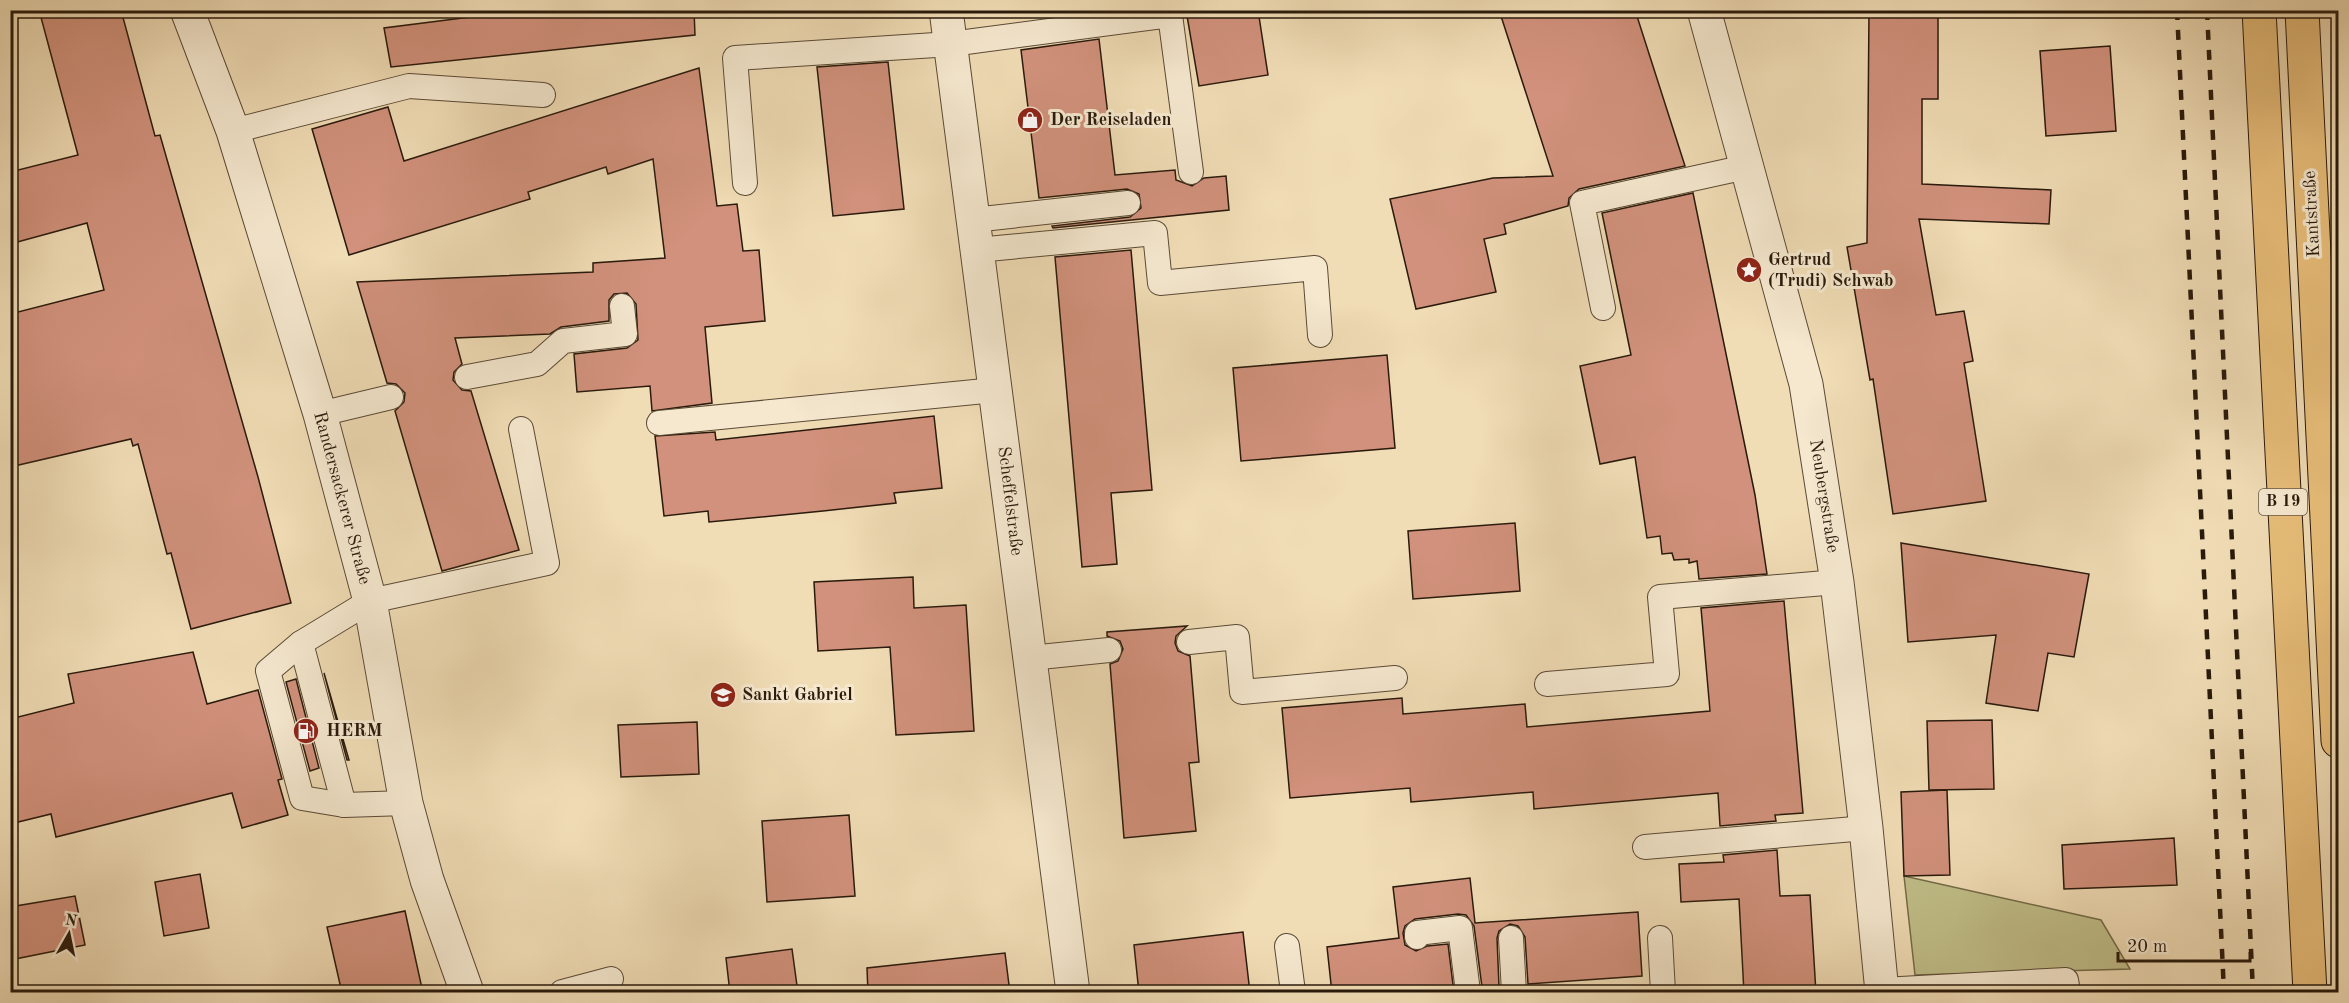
<svg xmlns="http://www.w3.org/2000/svg" width="2349" height="1003" font-family="'Old Standard TT',serif">
  <style>
    .green { fill: #c0be89; stroke: #746c4a; stroke-width: 1.5 }
    .building { fill: #d1917c; stroke: #291a0c; stroke-width: 1.5 }
    .lines { fill: none; stroke-linecap: round; stroke-linejoin: round }
    .service-casing { stroke: #5b4a36; stroke-width: 26 }
    .minor-casing { stroke: #5b4a36; stroke-width: 35 }
    .tertiary-casing { stroke: #5b4a36; stroke-width: 35 }
    .primary-casing { stroke: #291a0c; stroke-width: 35 }
    .service { stroke: #f5e8cf; stroke-width: 24 }
    .minor { stroke: #f5e8cf; stroke-width: 33 }
    .tertiary { stroke: #f5e8cf; stroke-width: 33 }
    .primary { stroke: #e8be7a; stroke-width: 33 }
    .rail { stroke: #291a0c; stroke-width: 4.5; stroke-dasharray: 10 10; stroke-linecap: butt }
    .labels { text-anchor: middle; dominant-baseline: central; stroke-width: 6; stroke-linejoin: round; paint-order: stroke }
    .shield { fill: #f5e8cf; stroke: #665846; stroke-width: 1.5 }
    .shield-label { font-size: 16px; font-weight: bold; fill: #291a0c }
    .poi-label { font-size: 18px; font-weight: bold; fill: #291a0c; stroke: #f5e8cf; text-anchor: start }
    .street-label { font-size: 18px; fill: #291a0c; stroke: #f5e8cf }
  </style>
  <rect width="100%" height="100%" fill="#f0dcb5"/>
  <filter id="stains"><feTurbulence type="fractalNoise" baseFrequency=".00333" numOctaves="4"/><feColorMatrix values="0 0 0 0 .2 0 0 0 0 .09 0 0 0 0 .02 0 0 0 .5 -.17"/></filter>
  <radialGradient id="worn" r=".72"><stop offset=".6" stop-color="#630" stop-opacity="0"/><stop offset="1" stop-color="#630" stop-opacity=".3"/></radialGradient>
  <polygon class="green" points="1904,876 2101,920 2130,969 1915,975"/>
  <g class="building">
    <polygon points="39,10 121,10 155,136 160,135 258,477 291,603 191,629 171,553 167,554 138,444 133,446 131,439 10,467 10,314 104,290 87,223 10,244 10,172 78,155"/>
    <polygon points="525,10 694,10 695,35 391,67 384,28"/>
    <polygon points="1049,10 1095,10 1049,17"/>
    <polygon points="1186,10 1258,10 1268,75 1199,86"/>
    <polygon points="1499,10 1635,10 1685,166 1579,189 1569,198 1568,206 1504,224 1506,234 1484,239 1496,292 1416,309 1390,199 1493,178 1553,176"/>
    <polygon points="1869,12 1938,12 1938,99 1922,99 1922,184 2051,190 2049,224 1919,219 1936,315 1964,311 1973,361 1964,363 1986,501 1893,514 1873,379 1870,380 1847,247 1867,243"/>
    <polygon points="1099,39 1115,175 1175,170 1176,180 1192,186 1204,178 1226,176 1229,210 1053,228 1052,226 1130,217 1141,208 1139,194 1127,189 1039,198 1021,50"/>
    <polygon points="2110,46 2116,131 2046,136 2040,51"/>
    <polygon points="888,62 904,209 833,216 817,67"/>
    <polygon points="699,68 717,206 737,204 743,251 759,250 765,321 705,327 712,403 652,411 650,386 577,392 574,354 627,348 638,340 636,304 627,293 614,294 609,300 609,321 561,327 550,334 455,338 462,364 454,372 453,380 462,390 471,391 519,550 442,571 395,411 404,402 405,393 396,384 387,383 357,282 593,272 593,263 665,258 653,159 608,174 606,167 528,192 530,199 349,255 312,129 388,107 404,161"/>
    <polygon points="1693,193 1755,495 1767,574 1699,579 1697,561 1689,563 1689,559 1674,560 1672,553 1662,554 1660,536 1647,538 1635,457 1600,464 1580,366 1631,355 1602,213"/>
    <polygon points="1131,250 1152,490 1111,493 1117,564 1082,567 1055,257"/>
    <polygon points="1387,355 1395,448 1241,461 1233,368"/>
    <polygon points="934,416 942,488 894,493 896,503 823,511 709,522 708,511 664,516 655,436 715,432 716,440"/>
    <polygon points="1515,523 1520,591 1413,599 1408,531"/>
    <polygon points="1901,543 2089,574 2074,657 2048,653 2038,711 1986,703 1996,635 1908,642"/>
    <polygon points="913,577 914,608 966,605 974,731 896,735 890,647 818,651 814,582"/>
    <polygon points="1784,601 1803,813 1775,815 1776,821 1720,826 1718,793 1534,809 1533,792 1411,802 1410,788 1290,798 1282,708 1402,698 1403,714 1525,704 1527,727 1710,711 1701,608"/>
    <polygon points="1187,626 1176,636 1175,643 1178,651 1190,656 1199,762 1189,763 1196,831 1124,838 1110,664 1118,661 1123,649 1120,641 1107,636 1107,632"/>
    <polygon points="193,652 207,704 258,690 282,779 278,780 288,815 242,828 232,793 56,837 51,814 10,824 10,719 74,703 68,674"/>
    <polygon points="324,673 349,760 347,760"/>
    <polygon points="296,679 319,768 310,771 286,682"/>
    <polygon points="1992,720 1994,789 1929,790 1927,721"/>
    <polygon points="697,722 699,774 621,777 618,725"/>
    <polygon points="1947,790 1950,875 1904,876 1901,792"/>
    <polygon points="849,815 855,896 767,902 762,821"/>
    <polygon points="2174,838 2177,885 2064,889 2062,845"/>
    <polygon points="1777,850 1780,896 1810,895 1816,993 1744,993 1739,899 1681,902 1679,864 1724,862 1723,855"/>
    <polygon points="200,874 209,928 164,936 155,882"/>
    <polygon points="1470,878 1475,923 1638,912 1642,976 1528,984 1525,937 1518,926 1510,924 1499,931 1497,938 1499,986 1482,987 1474,926 1466,915 1458,914 1415,919 1405,926 1403,933 1405,945 1416,951 1427,946 1448,944 1454,993 1332,993 1327,947 1399,938 1393,887"/>
    <polygon points="75,896 85,945 10,960 10,907"/>
    <polygon points="405,911 423,993 342,993 327,927"/>
    <polygon points="1243,932 1250,993 1139,993 1134,945"/>
    <polygon points="792,949 798,993 730,993 726,958"/>
    <polygon points="1005,953 1010,993 868,993 867,968"/>
  </g>
  <g class="lines">
    <g class="service-casing">
      <g id="service">
        <polyline points="233,131 409,86 543,95"/>
        <polyline points="745,183 735,58 951,44 1170,15 1191,172"/>
        <polyline points="973,220 1128,203"/>
        <polyline points="977,250 1155,233 1160,283 1315,268 1320,335"/>
        <polyline points="1603,308 1582,203 1746,167"/>
        <polyline points="467,377 537,364 563,341 625,334 622,306"/>
        <polyline points="320,414 391,397"/>
        <polyline points="659,423 995,390"/>
        <polyline points="1189,642 1237,637 1242,692 1395,678"/>
        <polyline points="301,643 344,805"/>
        <polyline points="1030,658 1109,650"/>
        <polyline points="1547,684 1667,674 1660,597 1837,582"/>
        <polyline points="406,803 344,805 302,798 268,671 301,643 370,601 547,563 521,429"/>
        <polyline points="1645,847 1866,828"/>
        <polyline points="1417,937 1417,933 1460,928 1468,992"/>
        <polyline points="1511,938 1514,992"/>
        <polyline points="1660,938 1663,992"/>
        <polyline points="1287,946 1293,992"/>
        <polyline points="1882,990 2066,980 2068,992"/>
        <polyline points="562,992 611,979"/>
      </g>
    </g>
    <g class="minor-casing">
      <g id="minor">
        <polyline points="946,10 1073,992"/>
        <polyline points="1704,10 1806,384 1837,582 1866,828 1882,992"/>
      </g>
    </g>
    <g class="tertiary-casing">
      <polyline id="tertiary" points="187,10 233,131 320,414 370,601 406,803 427,880 467,992"/>
    </g>
    <g class="primary-casing">
      <g id="primary">
        <polyline points="2259,10 2310,992"/>
        <polyline points="2302,10 2338,741"/>
      </g>
    </g>
    <use href="#service" class="service"/>
    <use href="#minor" class="minor"/>
    <use href="#tertiary" class="tertiary"/>
    <use href="#primary" class="primary"/>
    <g class="rail">
      <polyline points="2177,10 2224,992"/>
      <polyline points="2207,10 2253,992"/>
    </g>
  </g>
  <defs>
    <g id="shop-disc" transform="scale(1.35)"><circle r="9.5" fill="#8f2418" stroke="#f5e8cf"/><path d="M-5-2.5h2.3a2.7 3.5 0 0 1 5.4 0H5L5.5 6h-11ZM-1.5-2.5h3a1.5 2.3 0 0 0-3 0Z" fill="#fff"/></g>
    <g id="sight-disc" transform="scale(1.35)"><circle r="9.5" fill="#8f2418" stroke="#f5e8cf"/><path d="M0-6L1.8-2.2L6-1.7L2.9 1.2L3.7 5.4L0 3.3L-3.7 5.4L-2.9 1.2L-6-1.7L-1.8-2.2Z" fill="#fff"/></g>
    <g id="school-disc" transform="scale(1.35)"><circle r="9.5" fill="#8f2418" stroke="#f5e8cf"/><path d="M0-5L7-2L0 1L-7-2ZM-4 1L0 2.5L4 1V4Q0 6-4 4Z" fill="#fff"/></g>
    <g id="fuel-disc" transform="scale(1.35)"><circle r="9.5" fill="#8f2418" stroke="#f5e8cf"/><path d="M-5.5-6h7V0h2V4h1.3V-2.5L3-4.5l.8-.8L6-3V5H2.5V1h-1V6h-7ZM-4.2-4.7v3.2H.2V-4.7Z" fill="#fff"/></g>
  </defs>
  <g fill-rule="evenodd">
    <use href="#shop-disc" x="1030" y="120"/>
    <use href="#sight-disc" x="1749" y="270"/>
    <use href="#school-disc" x="723" y="695"/>
    <use href="#fuel-disc" x="306" y="731"/>
  </g>
  <g class="labels">
    <rect class="shield" x="2259" y="489" width="48" height="26" rx="4.5"/>
    <g class="shield-label">
      <text x="2283" y="502">B 19</text>
    </g>
    <g class="poi-label">
      <text x="1050" y="120">Der Reiseladen</text>
      <text x="1768" y="260">Gertrud<tspan x="1768" dy="21">(Trudi) Schwab</tspan></text>
      <text x="742" y="695">Sankt Gabriel</text>
      <text x="326" y="731">HERM</text>
    </g>
    <g class="street-label">
      <text transform="translate(2312 214) rotate(-93)">Kantstraße</text>
      <text transform="translate(1824 496) rotate(81)">Neubergstraße</text>
      <text transform="translate(342 498) rotate(75)">Randersackerer Straße</text>
      <text transform="translate(1010 501) rotate(83)">Scheffelstraße</text>
    </g>
  </g>
  <rect width="2349" height="1003" fill="none" stroke="#f0dcb5" stroke-width="36"/>
  <rect x="12" y="12" width="2325" height="979" fill="none" stroke="#291a0c" stroke-width="3"/>
  <rect x="18" y="18" width="2313" height="967" fill="none" stroke="#291a0c" stroke-width="1.5"/>
  <g transform="translate(69 934) rotate(9)" stroke="#f5e8cf" stroke-width="4.5" paint-order="stroke">
  <path d="M0-4.5L10 22L0 15L-10 22Z" fill="#291a0c"/>
  <text y="-9" font-size="16" font-weight="bold" text-anchor="middle" fill="#291a0c">N</text>
  </g>
  <path d="M2118 952v9h132v-9" fill="none" stroke="#291a0c" stroke-width="3"/>
  <text x="2127" y="952" font-size="18" fill="#291a0c" stroke="#f5e8cf" stroke-width="4.5" paint-order="stroke">20 m</text>
  <rect width="100%" height="100%" filter="url(#stains)"/>
  <rect width="100%" height="100%" fill="url(#worn)"/>
</svg>
